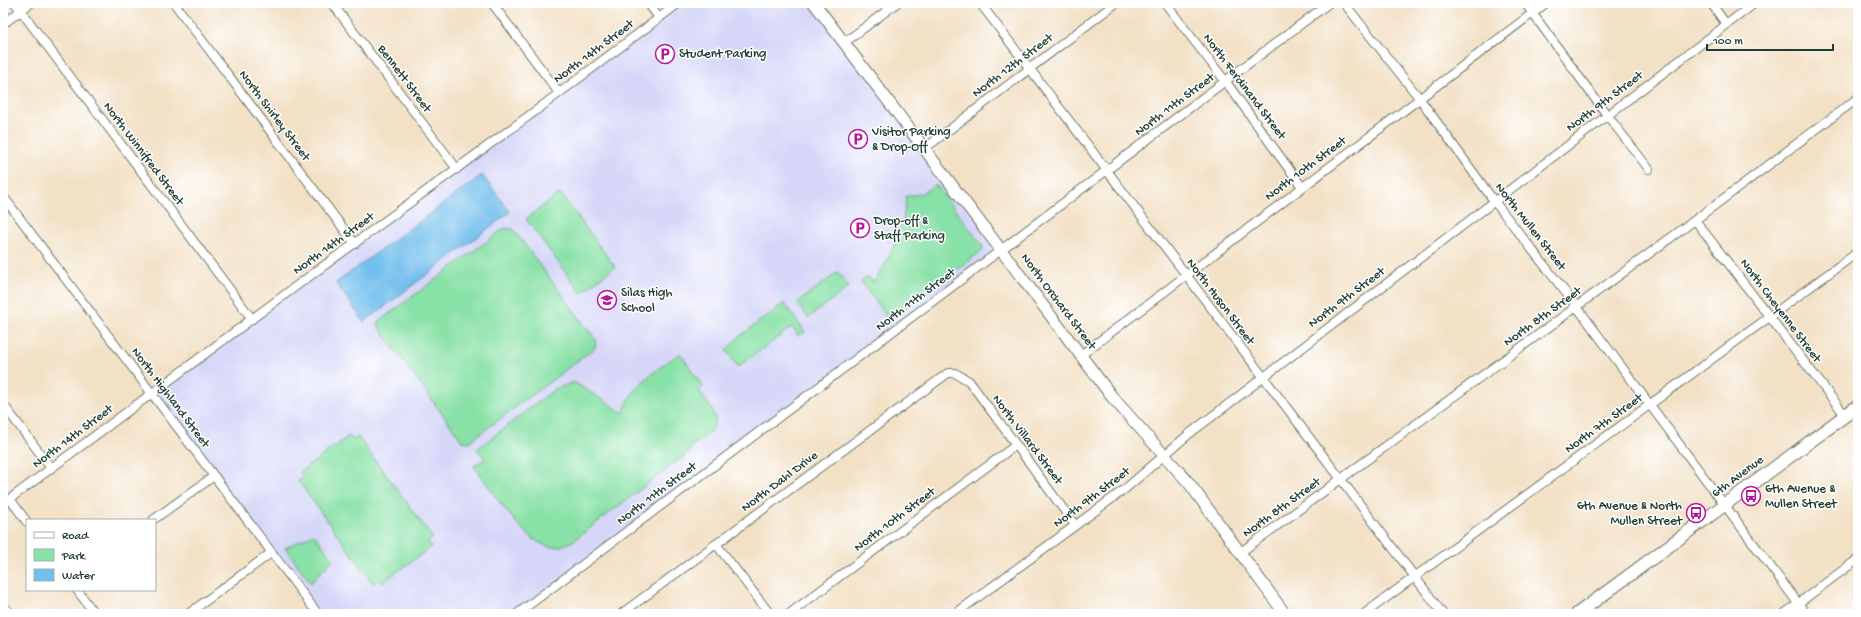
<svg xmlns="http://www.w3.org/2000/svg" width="1861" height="617" font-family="'Gochi Hand',sans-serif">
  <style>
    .built { fill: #d6d7f8 }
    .green { fill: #88e1a6; stroke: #548f6d }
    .water { fill: #73bfed; stroke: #497e90 }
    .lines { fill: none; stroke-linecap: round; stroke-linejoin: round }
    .street-casing { stroke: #697667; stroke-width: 10 }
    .secondary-casing { stroke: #697667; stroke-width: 13 }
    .primary-casing { stroke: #697667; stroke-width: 14 }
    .street { stroke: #fff; stroke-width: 8 }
    .secondary { stroke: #fff; stroke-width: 11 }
    .primary { stroke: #fff; stroke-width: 12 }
    .labels { text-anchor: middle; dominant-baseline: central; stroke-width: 3; stroke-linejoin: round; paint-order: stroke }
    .street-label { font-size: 13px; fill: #1f3d34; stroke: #fff }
    .poi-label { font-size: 13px; fill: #1f3d34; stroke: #fff; text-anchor: start }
  </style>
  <rect width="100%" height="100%" fill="#fff"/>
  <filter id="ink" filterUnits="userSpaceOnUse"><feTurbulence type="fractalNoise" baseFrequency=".025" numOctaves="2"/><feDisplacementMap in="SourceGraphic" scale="8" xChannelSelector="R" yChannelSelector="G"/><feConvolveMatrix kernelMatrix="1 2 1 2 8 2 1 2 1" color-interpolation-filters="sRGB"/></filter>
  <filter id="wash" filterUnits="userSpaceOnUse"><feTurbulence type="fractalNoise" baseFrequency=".012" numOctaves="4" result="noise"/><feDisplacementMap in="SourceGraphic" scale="16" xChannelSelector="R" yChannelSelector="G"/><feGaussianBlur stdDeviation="0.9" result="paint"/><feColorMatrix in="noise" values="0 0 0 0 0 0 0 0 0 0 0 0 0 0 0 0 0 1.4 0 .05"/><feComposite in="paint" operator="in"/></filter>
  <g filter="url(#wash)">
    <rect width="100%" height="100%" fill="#f3e1c6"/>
    <polygon class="built" points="679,3 814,3 1002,251 517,614 318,614 152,394"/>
    <g class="green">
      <path d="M936,185L982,245L983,250L889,320L861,282L868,277L874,282C891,256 905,227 906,196L920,194Z"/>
      <polygon points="560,193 615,267 581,293 526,219"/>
      <polygon points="505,228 513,229 596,340 595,348 469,442 462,441 380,329 378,322"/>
      <polygon points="838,272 849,287 808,318 797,303"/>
      <polygon points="784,303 805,332 799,336 792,327 738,367 726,350 739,337"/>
      <path d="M680,353L703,387L699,391C723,423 721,424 690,448L692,450L573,541C566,544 560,548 552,547C524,545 490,487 474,466L485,459L477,449L555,389L574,382L624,413C629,387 659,368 680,353Z"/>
      <polygon points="349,436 353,440 358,437 433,538 428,542 431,547 382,583 379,579 373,583 298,481 304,477 300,472"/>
      <polygon points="314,534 333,559 311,583 285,548"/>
    </g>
    <polygon class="water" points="482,175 510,212 364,322 336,283"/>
  </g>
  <g filter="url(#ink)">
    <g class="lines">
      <g class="street-casing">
        <g id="street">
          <polyline points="15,3 252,319"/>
          <polyline points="174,3 355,244"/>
          <polyline points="332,3 457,169"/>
          <polyline points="492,3 559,93"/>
          <polyline points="648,3 659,18"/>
          <polyline points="980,3 1443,614"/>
          <polyline points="1165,3 1226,82 1302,187"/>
          <polyline points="1344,3 1420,99 1494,201 1577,307 1806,614"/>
          <polyline points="1525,3 1607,115 1649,169"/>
          <polyline points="1711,3 1726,24"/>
          <polyline points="3,24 31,3"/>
          <polyline points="844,43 897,3"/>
          <polyline points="924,149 1116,3"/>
          <polyline points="3,196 318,614"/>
          <polyline points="1695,220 1845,415"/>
          <polyline points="1081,355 1546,3"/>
          <polyline points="3,404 51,468"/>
          <polyline points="10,499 27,522"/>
          <polyline points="3,504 303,281 534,112 679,3"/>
          <polyline points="153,520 214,476"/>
          <polyline points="716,544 770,614"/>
          <polyline points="1241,552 1695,220 1858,98"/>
          <polyline points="77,590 95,614"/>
          <polyline points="188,614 271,553"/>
          <polyline points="517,614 1329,3"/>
          <polyline points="621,614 948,373 955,373 969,381 1075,525"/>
          <polyline points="789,614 1016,445"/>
          <polyline points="955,614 1125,489 1189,434 1755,3"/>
          <polyline points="1364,614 1858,252"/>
          <polyline points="1784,614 1858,559"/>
        </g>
      </g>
      <g class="secondary-casing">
        <polyline id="secondary" points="814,3 1113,398 1189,483 1285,614"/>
      </g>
      <g class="primary-casing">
        <g id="primary">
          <polyline points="3,608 8,614"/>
          <polyline points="1577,614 1858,406"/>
        </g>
      </g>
      <use href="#street" class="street"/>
      <use href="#secondary" class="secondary"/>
      <use href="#primary" class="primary"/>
    </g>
  </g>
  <defs>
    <g id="parking-ring" transform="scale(1)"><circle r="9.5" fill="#fff" stroke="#b5179e" stroke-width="1.5"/><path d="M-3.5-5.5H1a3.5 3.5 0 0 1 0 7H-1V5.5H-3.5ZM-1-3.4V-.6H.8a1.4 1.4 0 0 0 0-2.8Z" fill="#b5179e"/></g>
    <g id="school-ring" transform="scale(1)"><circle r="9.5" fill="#fff" stroke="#b5179e" stroke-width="1.5"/><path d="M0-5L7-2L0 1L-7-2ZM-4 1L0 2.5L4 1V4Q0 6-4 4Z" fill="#b5179e"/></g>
    <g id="bus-ring" transform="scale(1)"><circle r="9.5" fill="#fff" stroke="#b5179e" stroke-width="1.5"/><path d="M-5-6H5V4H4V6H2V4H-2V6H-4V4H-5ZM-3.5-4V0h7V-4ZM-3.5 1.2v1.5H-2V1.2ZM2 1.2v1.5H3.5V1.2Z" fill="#b5179e"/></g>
  </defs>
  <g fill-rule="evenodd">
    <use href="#parking-ring" x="665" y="54"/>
    <use href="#parking-ring" x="858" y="139"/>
    <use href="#parking-ring" x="860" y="228"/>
    <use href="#school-ring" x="607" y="300"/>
    <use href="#bus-ring" x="1751" y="496"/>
    <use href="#bus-ring" x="1696" y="513"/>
  </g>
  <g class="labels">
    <g class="street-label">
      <text transform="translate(594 52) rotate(-37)">North 14th Street</text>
      <text transform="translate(1013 66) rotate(-37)">North 12th Street</text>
      <text transform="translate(404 79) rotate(53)">Bennett Street</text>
      <text transform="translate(1244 87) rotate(53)">North Ferdinand Street</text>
      <text transform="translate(1605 102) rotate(-37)">North 9th Street</text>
      <text transform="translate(1175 105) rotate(-37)">North 11th Street</text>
      <text transform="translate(274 116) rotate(53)">North Shirley Street</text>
      <text transform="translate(143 154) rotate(53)">North Winnifred Street</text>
      <text transform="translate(1306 169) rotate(-37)">North 10th Street</text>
      <text transform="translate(1530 227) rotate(52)">North Mullen Street</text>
      <text transform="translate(334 244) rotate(-36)">North 14th Street</text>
      <text transform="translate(1347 298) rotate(-37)">North 9th Street</text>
      <text transform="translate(916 300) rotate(-37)">North 11th Street</text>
      <text transform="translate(1058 302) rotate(53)">North Orchard Street</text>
      <text transform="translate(1220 302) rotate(53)">North Huson Street</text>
      <text transform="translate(1780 311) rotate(53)">North Cheyenne Street</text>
      <text transform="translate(1543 317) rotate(-36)">North 8th Street</text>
      <text transform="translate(170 398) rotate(53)">North Highland Street</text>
      <text transform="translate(1604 424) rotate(-36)">North 7th Street</text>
      <text transform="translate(73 437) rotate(-37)">North 14th Street</text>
      <text transform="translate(1027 440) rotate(53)">North Villard Street</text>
      <text transform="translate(1738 477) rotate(-37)">6th Avenue</text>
      <text transform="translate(780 482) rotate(-37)">North Dahl Drive</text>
      <text transform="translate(657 494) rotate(-37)">North 11th Street</text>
      <text transform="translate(1092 498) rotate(-37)">North 9th Street</text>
      <text transform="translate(1282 508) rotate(-36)">North 8th Street</text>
      <text transform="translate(895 520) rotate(-37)">North 10th Street</text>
    </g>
    <g class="poi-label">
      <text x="679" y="54">Student Parking</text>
      <text x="872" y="132">Visitor Parking<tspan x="872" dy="15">&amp; Drop-Off</tspan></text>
      <text x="874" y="221">Drop-off &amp;<tspan x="874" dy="15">Staff Parking</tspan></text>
      <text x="621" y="293">Silas High<tspan x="621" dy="15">School</tspan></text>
      <text x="1765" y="489">6th Avenue &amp;<tspan x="1765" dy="15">Mullen Street</tspan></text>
      <text x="1682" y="506" text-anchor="end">6th Avenue &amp; North<tspan x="1682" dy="15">Mullen Street</tspan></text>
    </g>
  </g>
  <rect width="1861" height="617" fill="none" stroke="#fff" stroke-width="16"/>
  <rect x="26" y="519" width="130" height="72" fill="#ffffff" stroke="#a5b1ae"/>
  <rect x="34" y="532" width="20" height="6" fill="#ffffff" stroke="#a5b1ae"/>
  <text x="62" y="539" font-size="12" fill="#1f3d34">Road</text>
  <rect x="34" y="549" width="20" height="12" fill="#88e1a6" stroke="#a5b1ae"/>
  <text x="62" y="559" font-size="12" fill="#1f3d34">Park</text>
  <rect x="34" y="569" width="20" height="12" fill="#73bfed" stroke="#a5b1ae"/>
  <text x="62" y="579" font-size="12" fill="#1f3d34">Water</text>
  <path d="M1707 44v6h126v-6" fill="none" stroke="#1f3d34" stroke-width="2"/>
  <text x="1713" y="44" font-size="12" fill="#1f3d34" stroke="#ffffff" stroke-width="3" paint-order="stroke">100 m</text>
</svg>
